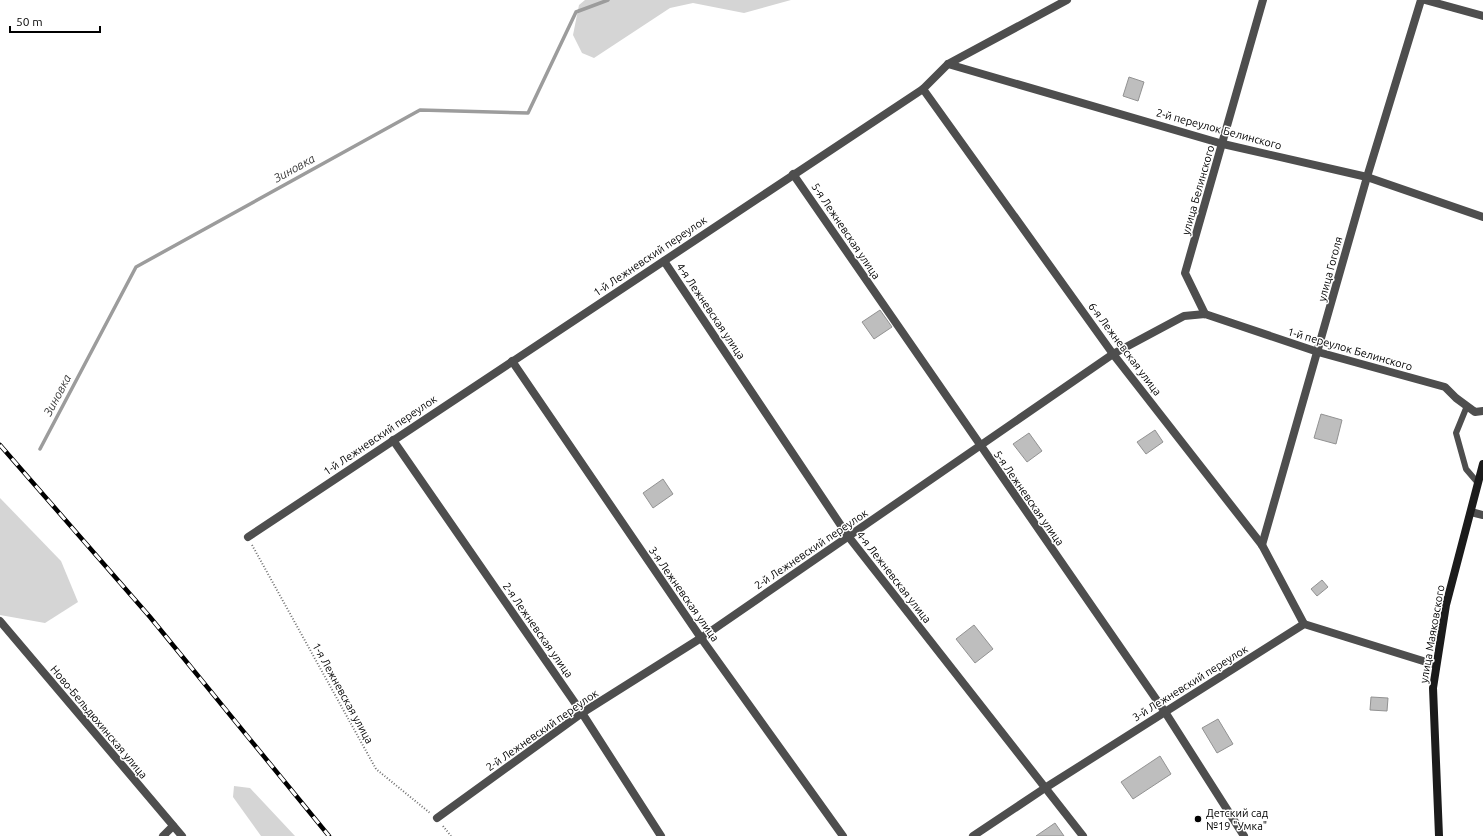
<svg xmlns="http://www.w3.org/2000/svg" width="1483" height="836" font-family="Ubuntu,sans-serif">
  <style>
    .green { fill: #d5d5d5 }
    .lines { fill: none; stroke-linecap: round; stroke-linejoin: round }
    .stream { stroke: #9c9c9c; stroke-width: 3.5 }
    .building { fill: #bebebe; stroke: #929292 }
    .path { stroke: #707070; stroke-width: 2; stroke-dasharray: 1 2; stroke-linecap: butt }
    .service { stroke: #4e4e4e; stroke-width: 6 }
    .minor { stroke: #4e4e4e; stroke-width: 8 }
    .secondary { stroke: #1b1b1b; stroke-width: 8 }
    .rail-casing { stroke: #000; stroke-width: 4.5 }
    .rail { stroke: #fff; stroke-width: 3; stroke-dasharray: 9; stroke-linecap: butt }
    .poi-dot { fill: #000; stroke: #fff; stroke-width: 1.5 }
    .labels { text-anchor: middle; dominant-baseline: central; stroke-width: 3; stroke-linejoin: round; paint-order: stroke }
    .street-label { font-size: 11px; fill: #000; stroke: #fff }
    .poi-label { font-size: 11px; fill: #000; stroke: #fff; text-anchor: start }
    .water-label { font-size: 12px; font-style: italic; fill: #3d3d3d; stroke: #fff }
  </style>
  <rect width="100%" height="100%" fill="#fff"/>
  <g class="green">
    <polygon points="585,0 791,0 744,13 693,3 670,8 594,58 582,53 573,35 579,5"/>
    <polygon points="0,498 61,561 78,602 45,623 0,615"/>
    <polygon points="234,786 250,788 295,836 261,836 233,797"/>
  </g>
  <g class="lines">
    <polyline class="stream" points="40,449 136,267 420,110 528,113 576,12 608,0"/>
  </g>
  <g class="building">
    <polygon points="1129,77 1144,82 1138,101 1123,96"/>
    <polygon points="880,310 892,327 874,339 862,322"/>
    <polygon points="1321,414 1342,420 1336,444 1314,438"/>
    <polygon points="1155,430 1163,442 1146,454 1137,442"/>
    <polygon points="1029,433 1042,451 1027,462 1013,444"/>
    <polygon points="663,479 673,494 653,508 643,493"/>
    <polygon points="1322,580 1328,587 1317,596 1311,589"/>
    <polygon points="974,625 993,649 975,663 956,639"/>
    <polygon points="1371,697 1388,698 1387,711 1370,710"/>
    <polygon points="1218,719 1233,744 1217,753 1202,728"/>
    <polygon points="1160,756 1171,774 1133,799 1121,782"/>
    <polygon points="1055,823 1064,836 1036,836"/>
  </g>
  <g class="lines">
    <g class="path">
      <polyline points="252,545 376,769 430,813"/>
      <polyline points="443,826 451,836"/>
    </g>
    <polyline class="service" points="1467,406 1456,433 1466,469 1478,483"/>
    <g class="minor">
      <polyline points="1425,0 1483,16"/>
      <polyline points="948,64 1223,144 1367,177 1483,217"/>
      <polyline points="923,89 1113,354 1262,545 1304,624"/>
      <polyline points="793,174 1165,712 1244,836"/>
      <polyline points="664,261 848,536 1083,836"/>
      <polyline points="1205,314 1185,273 1263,0"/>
      <polyline points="512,361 701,638 843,836"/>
      <polyline points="393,440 582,713 661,836"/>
      <polyline points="1471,512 1483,515"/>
      <polyline points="248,537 923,89 948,64 1067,0"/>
      <polyline points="1262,545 1367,177 1421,0"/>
      <polyline points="0,621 182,836"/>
      <polyline points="437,818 582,713 701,638 1113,354 1184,316 1205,314 1318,352 1445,387 1456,398 1475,412 1483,411"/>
      <polyline points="163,836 173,826"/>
      <polyline points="973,836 1045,788 1304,624 1436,665"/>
    </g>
    <polyline class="secondary" points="1439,836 1433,688 1446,605 1483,464"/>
    <g class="rail-casing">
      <polyline id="rail" points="0,445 150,617 329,836"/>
    </g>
    <use href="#rail" class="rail"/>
  </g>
  <circle class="poi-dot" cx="1198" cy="819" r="4"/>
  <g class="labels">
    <g class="street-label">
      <text transform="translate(1219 129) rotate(15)">2-й переулок Белинского</text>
      <text transform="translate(1198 190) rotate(-74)">улица Белинского</text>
      <text transform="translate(846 231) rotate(56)">5-я Лежневская улица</text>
      <text transform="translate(650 256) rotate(-34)">1-й Лежневский переулок</text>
      <text transform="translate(1330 269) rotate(-75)">улица Гоголя</text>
      <text transform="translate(711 311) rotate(56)">4-я Лежневская улица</text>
      <text transform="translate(1125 349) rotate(53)">6-я Лежневская улица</text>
      <text transform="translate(1350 349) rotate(16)">1-й переулок Белинского</text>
      <text transform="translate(380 435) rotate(-34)">1-й Лежневский переулок</text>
      <text transform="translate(1029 498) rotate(55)">5-я Лежневская улица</text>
      <text transform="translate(811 549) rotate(-34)">2-й Лежневский переулок</text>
      <text transform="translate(894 577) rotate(52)">4-я Лежневская улица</text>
      <text transform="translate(684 594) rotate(55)">3-я Лежневская улица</text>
      <text transform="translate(538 630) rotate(55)">2-я Лежневская улица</text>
      <text transform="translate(1432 634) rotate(-80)">улица Маяковского</text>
      <text transform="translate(1190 683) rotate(-32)">3-й Лежневский переулок</text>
      <text transform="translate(343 693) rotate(61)">1-я Лежневская улица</text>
      <text transform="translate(99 722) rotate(50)">Ново-Бельдюхинская улица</text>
      <text transform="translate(542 730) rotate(-35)">2-й Лежневский переулок</text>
    </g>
    <g class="poi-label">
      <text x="1206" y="813">Детский сад<tspan x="1206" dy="13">№19 "Умка"</tspan></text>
    </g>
    <g class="water-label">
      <text transform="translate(294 168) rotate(-29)">Зиновка</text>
      <text transform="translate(57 395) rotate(-62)">Зиновка</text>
    </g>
  </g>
  <path d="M10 26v6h90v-6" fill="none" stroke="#000000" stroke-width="2"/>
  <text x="16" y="26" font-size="12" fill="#000000" stroke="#ffffff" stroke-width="3" paint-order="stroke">50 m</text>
</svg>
